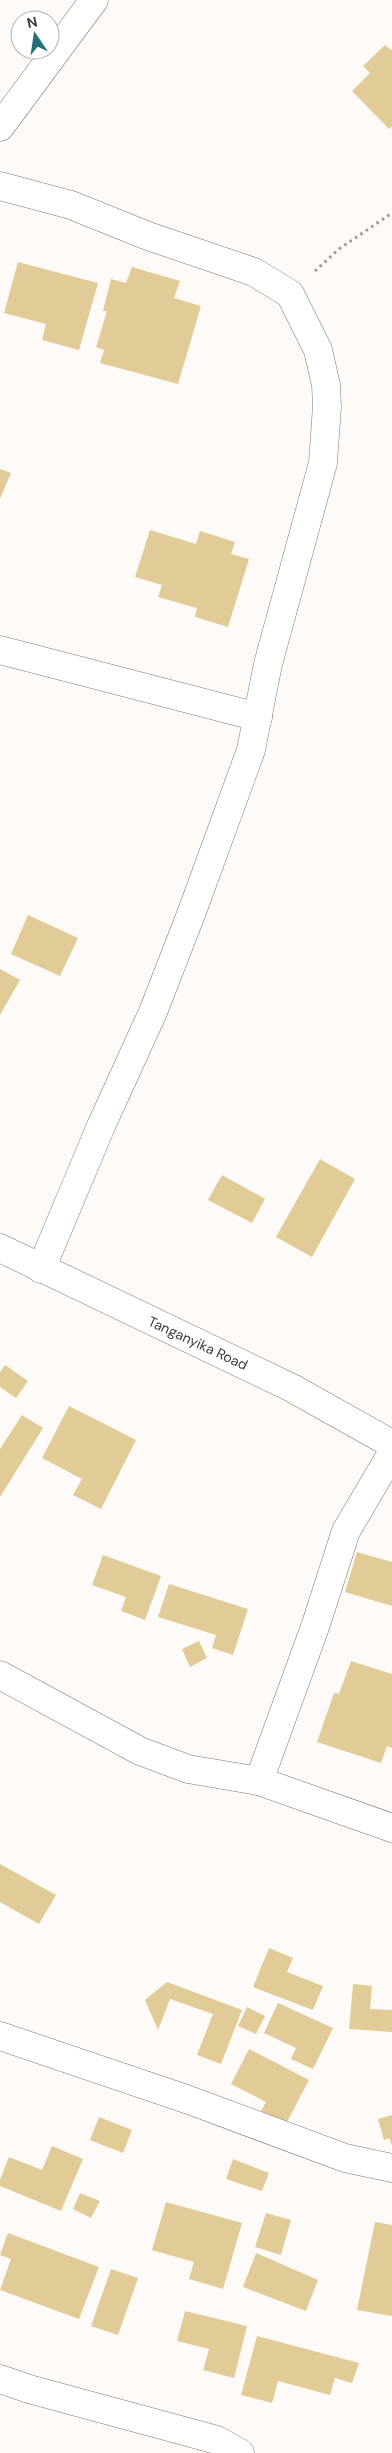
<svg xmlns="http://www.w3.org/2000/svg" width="392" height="2453" font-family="'DM Sans',sans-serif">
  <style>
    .building { fill: #e1cc97 }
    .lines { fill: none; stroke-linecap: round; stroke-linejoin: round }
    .street-casing { stroke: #7f766f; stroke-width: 29 }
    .secondary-casing { stroke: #7f766f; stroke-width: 29 }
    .path { stroke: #9c9895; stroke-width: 3; stroke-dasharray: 2.5 4; stroke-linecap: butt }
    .street { stroke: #fff; stroke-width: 28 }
    .secondary { stroke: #fff; stroke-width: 28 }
    .labels { text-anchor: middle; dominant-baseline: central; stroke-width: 4; stroke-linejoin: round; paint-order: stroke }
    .street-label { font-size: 14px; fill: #3f3b38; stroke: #fff }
  </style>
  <rect width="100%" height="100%" fill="#fefaf7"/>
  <g class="building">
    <polygon points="385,45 391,50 392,49 392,126 389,129 352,91 370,73 363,66"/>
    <polygon points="18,262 98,283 79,350 42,340 46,324 4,313"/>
    <polygon points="132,267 180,281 174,298 201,306 178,384 100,363 104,350 96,347 107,311 103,311 111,279 126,283"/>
    <polygon points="0,469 11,473 0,499"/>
    <polygon points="150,530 196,544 200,531 235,542 231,554 249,559 228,627 195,617 197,608 158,597 162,585 135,577"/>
    <polygon points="28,915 78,938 60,976 11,954"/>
    <polygon points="0,969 20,980 0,1015"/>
    <polygon points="320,1159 355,1179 312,1257 276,1237"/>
    <polygon points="222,1175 265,1199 252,1223 208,1200"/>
    <polygon points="5,1365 28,1381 16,1398 0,1387 0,1372"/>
    <polygon points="69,1406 136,1440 101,1509 73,1495 82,1479 42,1458"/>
    <polygon points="22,1415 43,1428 0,1497 0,1449"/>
    <polygon points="357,1552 392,1562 392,1606 345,1592"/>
    <polygon points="103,1555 161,1576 145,1620 121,1611 126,1597 92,1585"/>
    <polygon points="169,1584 248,1609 233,1655 212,1648 216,1635 158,1617"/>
    <polygon points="199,1641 207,1658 190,1667 182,1649"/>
    <polygon points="351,1661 392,1674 392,1748 387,1746 381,1763 317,1742 334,1693 339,1694"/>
    <polygon points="0,1864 56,1895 39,1924 0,1902"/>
    <polygon points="269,1948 293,1958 287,1972 323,1986 313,2010 253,1987"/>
    <polygon points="167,1982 242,2010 221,2064 197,2055 213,2014 170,1999 158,2030 145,2000"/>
    <polygon points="353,1984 372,1986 370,2009 392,2010 392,2032 349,2029"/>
    <polygon points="278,2003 333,2028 313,2069 291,2059 296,2048 264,2033"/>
    <polygon points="247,2007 265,2016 256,2034 238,2026"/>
    <polygon points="249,2049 309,2080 286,2124 261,2111 266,2102 231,2084"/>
    <polygon points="392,2115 392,2145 389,2138 384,2140 378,2119"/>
    <polygon points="99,2117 132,2130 123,2153 90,2140"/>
    <polygon points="52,2146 83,2159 61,2211 0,2186 0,2180 9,2157 42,2170"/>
    <polygon points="233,2159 269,2173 262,2191 226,2179"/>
    <polygon points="80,2193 100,2201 91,2218 73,2209"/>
    <polygon points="166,2202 242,2223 223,2289 189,2279 194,2262 152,2250"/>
    <polygon points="266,2213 291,2220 281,2255 255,2247"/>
    <polygon points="375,2222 392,2225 392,2316 357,2310"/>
    <polygon points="8,2233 99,2267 79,2319 0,2290 11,2259 0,2255"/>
    <polygon points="256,2253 318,2280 306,2311 243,2287"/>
    <polygon points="111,2269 138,2278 118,2335 91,2326"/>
    <polygon points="185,2311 247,2326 234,2378 203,2370 209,2349 177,2341"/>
    <polygon points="257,2336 359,2363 352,2383 335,2378 330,2395 278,2381 272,2403 241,2395"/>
  </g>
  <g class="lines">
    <g class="street-casing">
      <g id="street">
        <polyline points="0,127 94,0"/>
        <polyline points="0,186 71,205 148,236 254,272 290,294 318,350 326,385 327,406 323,463 268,664 251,750 193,909 153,1012 101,1126 41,1269"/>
        <polyline points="0,650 258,717"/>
        <polyline points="0,1675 140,1751 188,1769 259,1781 392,1828"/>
        <polyline points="259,1781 315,1627 346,1531 392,1453"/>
        <polyline points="0,2036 189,2100 345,2158 392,2168"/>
        <polyline points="0,2379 29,2389 217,2440 240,2453"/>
      </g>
    </g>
    <g class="secondary-casing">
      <polyline id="secondary" points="0,1248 292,1388 392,1444"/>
    </g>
    <polyline class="path" points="315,271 339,249 392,213"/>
    <use href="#street" class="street"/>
    <use href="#secondary" class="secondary"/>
  </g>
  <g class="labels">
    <g class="street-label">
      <text transform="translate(198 1343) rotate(25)">Tanganyika Road</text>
    </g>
  </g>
  <g transform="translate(35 35) rotate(347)"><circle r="24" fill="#ffffff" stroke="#b2b1af"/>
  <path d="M0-4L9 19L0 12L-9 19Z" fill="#267077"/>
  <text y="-8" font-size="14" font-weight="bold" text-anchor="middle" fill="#3f3b38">N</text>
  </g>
</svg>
